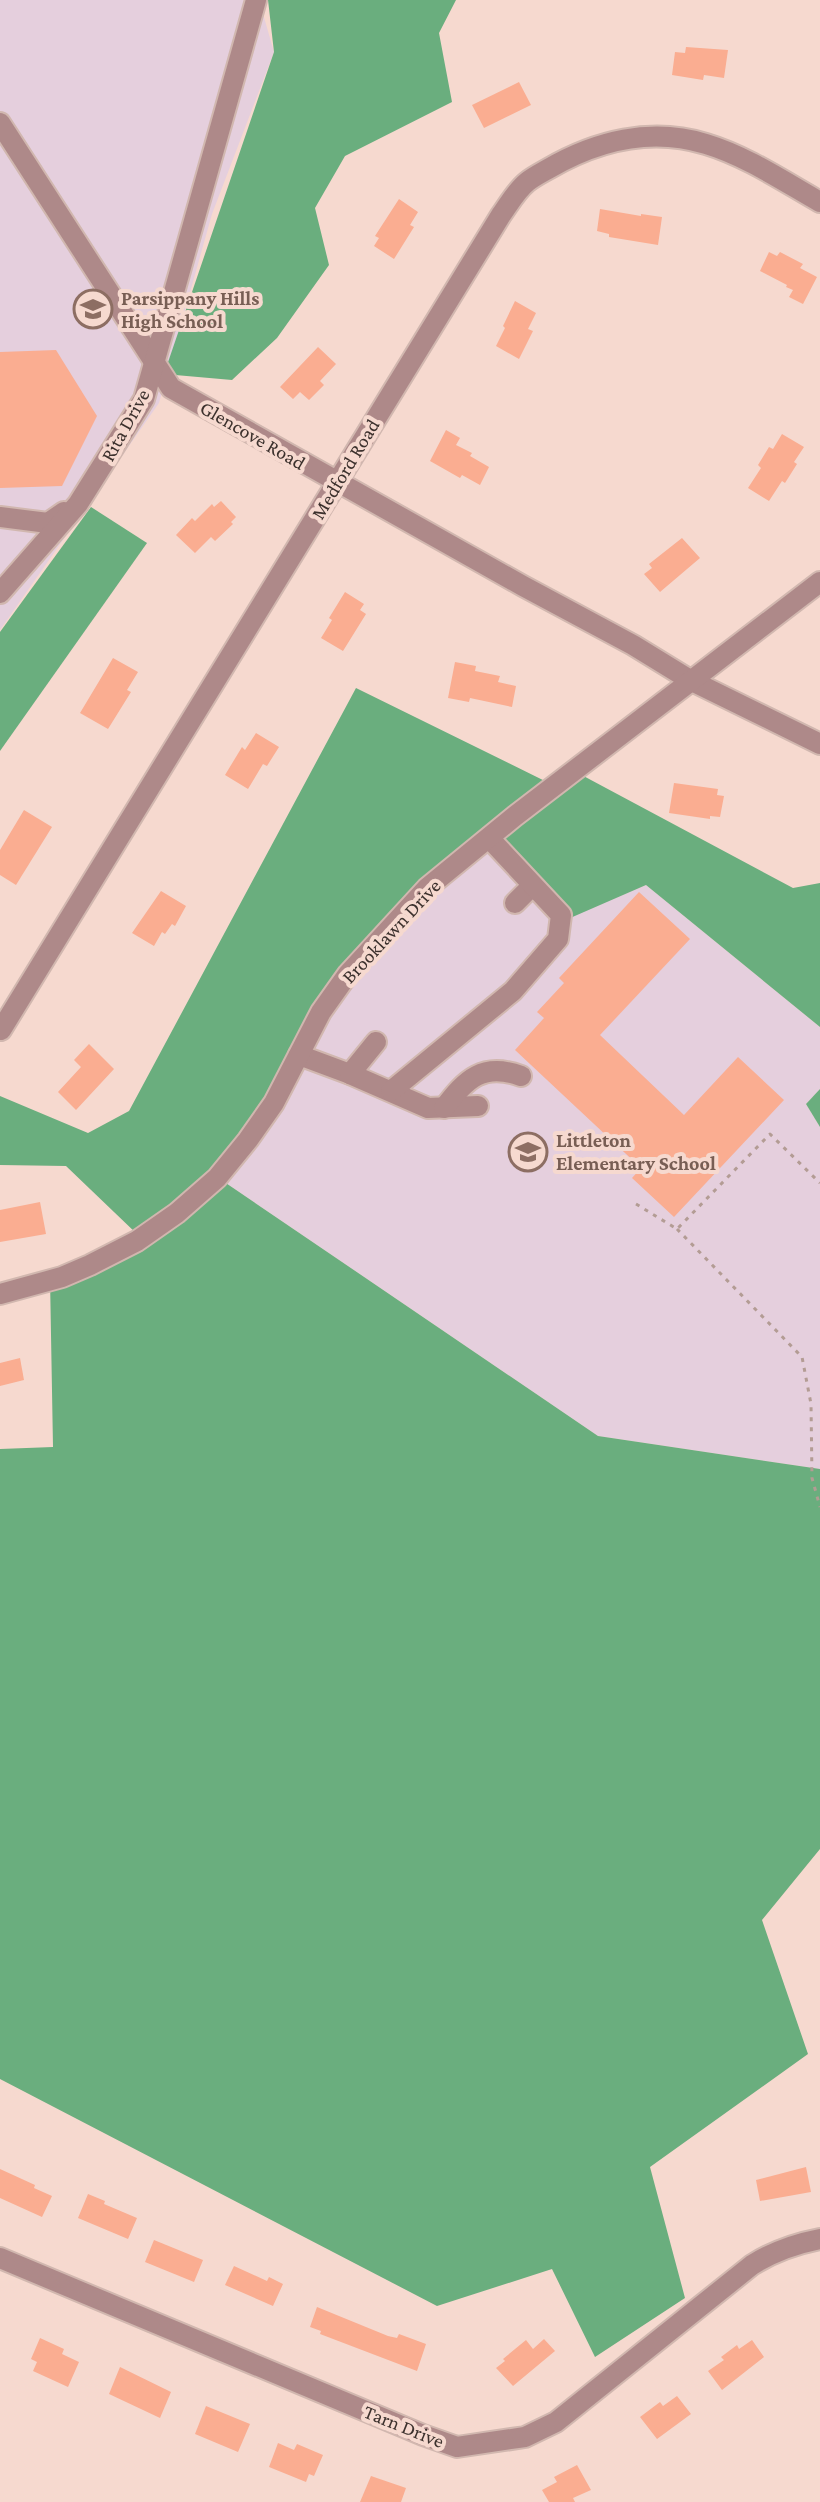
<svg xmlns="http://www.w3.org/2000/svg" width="820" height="2502" font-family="'Crimson Pro',serif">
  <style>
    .education { fill: #e5cfdd }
    .forest { fill: #6aae7e }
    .building { fill: #faad91 }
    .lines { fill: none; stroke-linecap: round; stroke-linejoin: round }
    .minor-casing { stroke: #d1b7af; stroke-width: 24 }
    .path { stroke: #b39c94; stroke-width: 3; stroke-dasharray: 4 6; stroke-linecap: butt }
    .minor { stroke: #ae8989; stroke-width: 20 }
    .labels { text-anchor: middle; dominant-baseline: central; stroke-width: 8; stroke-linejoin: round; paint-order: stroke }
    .education-label { font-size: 20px; font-weight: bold; fill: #785e54; stroke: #f6d9cf; text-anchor: start }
    .street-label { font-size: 20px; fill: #3c312d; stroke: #f6d9cf }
  </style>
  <rect width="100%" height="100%" fill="#f6d9cf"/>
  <g class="education">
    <polygon points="0,0 259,0 274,52 212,214 159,403 0,630"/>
    <polygon points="490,841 561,921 646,885 820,1027 820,1089 806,1104 820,1127 820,1469 598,1436 217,1177 371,942"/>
  </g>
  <g class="forest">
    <polygon points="268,0 456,0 439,33 452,102 345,156 315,208 329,265 277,338 232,380 164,374 274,52"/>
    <polygon points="91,507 147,543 0,751 0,632"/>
    <polygon points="356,688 557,787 576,772 793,888 820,883 820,1027 646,885 561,922 490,842 371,942 217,1177 598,1436 820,1469 820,1849 762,1920 808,2054 650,2167 685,2298 595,2357 552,2269 437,2306 0,2079 0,1449 53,1447 50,1278 138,1235 66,1166 0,1165 0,1096 88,1133 129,1111"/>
    <polygon points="820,1089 820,1127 806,1104"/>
  </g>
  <g class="building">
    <polygon points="686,47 728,50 724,78 704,75 703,80 672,75 675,52 685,53"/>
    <polygon points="519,82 531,105 484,128 472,105"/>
    <polygon points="399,199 418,212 410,225 414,227 394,259 374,246 379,238 375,236"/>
    <polygon points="600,209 641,216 641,214 662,217 658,245 609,237 609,234 597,231"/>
    <polygon points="769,252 777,256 780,252 803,264 800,268 817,277 803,304 789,297 793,290 786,287 787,285 760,271"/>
    <polygon points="515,301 536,313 528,329 533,331 519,359 496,346 505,328 503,326"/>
    <polygon points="318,347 336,364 320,381 324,385 309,400 300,392 293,399 280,387"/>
    <polygon points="56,350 97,416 62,486 0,488 0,352"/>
    <polygon points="446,430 460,438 456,445 472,453 470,456 489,467 480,485 462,475 460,478 430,461"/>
    <polygon points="782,434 804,447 794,462 797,464 785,483 782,481 769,501 748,488 761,468 758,465 769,447 773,449"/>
    <polygon points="221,501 236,517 231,522 233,524 215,541 211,537 195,553 176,535 192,518 195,521 212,504 214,507"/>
    <polygon points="682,538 700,558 660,592 644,574 652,568 649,564"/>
    <polygon points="345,592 364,604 360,610 366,614 343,651 321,638 332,620 329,618"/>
    <polygon points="113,658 138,672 127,690 131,692 108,729 80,713"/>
    <polygon points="455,662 476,666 475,671 500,676 498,682 516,686 512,707 470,698 469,702 448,698"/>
    <polygon points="256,733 279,747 267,766 263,764 248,789 225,775 242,747 245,750"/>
    <polygon points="674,783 718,789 717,795 724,796 720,817 710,816 710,819 669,813"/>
    <polygon points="24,810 52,827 16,885 0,875 0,850"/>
    <polygon points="161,891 186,906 175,926 172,924 165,934 162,932 154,946 132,933"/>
    <polygon points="639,892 690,939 600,1035 684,1115 738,1057 784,1100 674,1217 632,1178 641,1168 515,1050 544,1018 537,1012 564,983 559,978"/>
    <polygon points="89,1044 114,1069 76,1110 58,1092 81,1067 74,1060"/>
    <polygon points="40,1202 46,1234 0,1242 0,1210"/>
    <polygon points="20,1358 24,1380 0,1386 0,1363"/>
    <polygon points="806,2167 811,2192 760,2201 756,2180"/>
    <polygon points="0,2169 35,2185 34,2188 52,2196 42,2217 0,2198"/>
    <polygon points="88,2194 105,2201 104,2204 137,2218 128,2239 78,2218"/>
    <polygon points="154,2240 203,2260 194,2282 145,2262"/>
    <polygon points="234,2266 267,2281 269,2277 283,2284 273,2306 225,2285"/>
    <polygon points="317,2307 388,2336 397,2338 399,2334 426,2344 417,2371 320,2334 321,2331 310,2327"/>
    <polygon points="40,2338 64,2349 62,2354 79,2362 68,2387 33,2371 37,2362 31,2359"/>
    <polygon points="544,2339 555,2351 513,2386 496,2368 505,2361 503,2359 526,2340 533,2349"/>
    <polygon points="752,2340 764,2357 722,2390 708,2371 724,2360 721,2357 737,2345 739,2349"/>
    <polygon points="120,2367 171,2392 160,2418 109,2394"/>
    <polygon points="677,2396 691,2414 657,2439 640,2417 660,2402 663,2406"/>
    <polygon points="206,2406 250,2424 238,2452 195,2434"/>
    <polygon points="278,2443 294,2450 297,2444 323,2455 314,2476 309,2474 306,2482 269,2467"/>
    <polygon points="577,2465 591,2490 573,2498 575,2502 549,2502 542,2490 557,2482 554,2477"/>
    <polygon points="371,2476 406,2488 401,2502 360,2502"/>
  </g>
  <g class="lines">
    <g class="minor-casing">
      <g id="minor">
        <polyline points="0,123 171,388 523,586 633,645 690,680 820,744"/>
        <polyline points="0,517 48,523 64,512"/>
        <polyline points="0,593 78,504 144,399 256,0"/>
        <polyline points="515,903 532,886"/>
        <path d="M1,1030L501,215C509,204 516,191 527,182C533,177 541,173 548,169C596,141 651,127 706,144C746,156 783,181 820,202"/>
        <polyline points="299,1055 350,1074 428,1108 478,1106"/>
        <polyline points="350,1074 376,1042"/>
        <polyline points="391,1091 513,991 558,939 561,915 489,838"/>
        <path d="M444,1108C466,1079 483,1062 521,1076"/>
        <polyline points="0,1294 62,1277 90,1265 137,1241 177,1213 217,1178 248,1140 274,1103 321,1012 348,974 427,888 515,816 820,582"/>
        <path d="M0,2258L423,2435L457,2447L525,2437L556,2422L752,2265C774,2251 794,2244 820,2239"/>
      </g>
    </g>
    <g class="path">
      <polyline points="636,1204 677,1229 770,1134 820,1183"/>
      <polyline points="677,1229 802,1357 811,1404 812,1478 820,1507"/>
    </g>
    <use href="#minor" class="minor"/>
  </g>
  <defs>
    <g id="school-ring" transform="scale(2)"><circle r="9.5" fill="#f6d9cf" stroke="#8d6e63" stroke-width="1.5"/><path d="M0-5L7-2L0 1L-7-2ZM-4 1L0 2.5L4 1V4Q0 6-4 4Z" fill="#8d6e63"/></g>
  </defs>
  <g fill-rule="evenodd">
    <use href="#school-ring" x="93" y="309"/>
    <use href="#school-ring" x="528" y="1152"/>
  </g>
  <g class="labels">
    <g class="education-label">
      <text x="121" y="298">Parsippany Hills<tspan x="121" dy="23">High School</tspan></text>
      <text x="556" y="1140">Littleton<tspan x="556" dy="23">Elementary School</tspan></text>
    </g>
    <g class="street-label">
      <text transform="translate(125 425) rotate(-61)">Rita Drive</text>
      <text transform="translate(253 435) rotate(30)">Glencove Road</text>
      <text transform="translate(345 469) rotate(-59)">Medford Road</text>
      <text transform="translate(391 931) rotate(-47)">Brooklawn Drive</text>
      <text transform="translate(404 2426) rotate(22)">Tarn Drive</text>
    </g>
  </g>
</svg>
